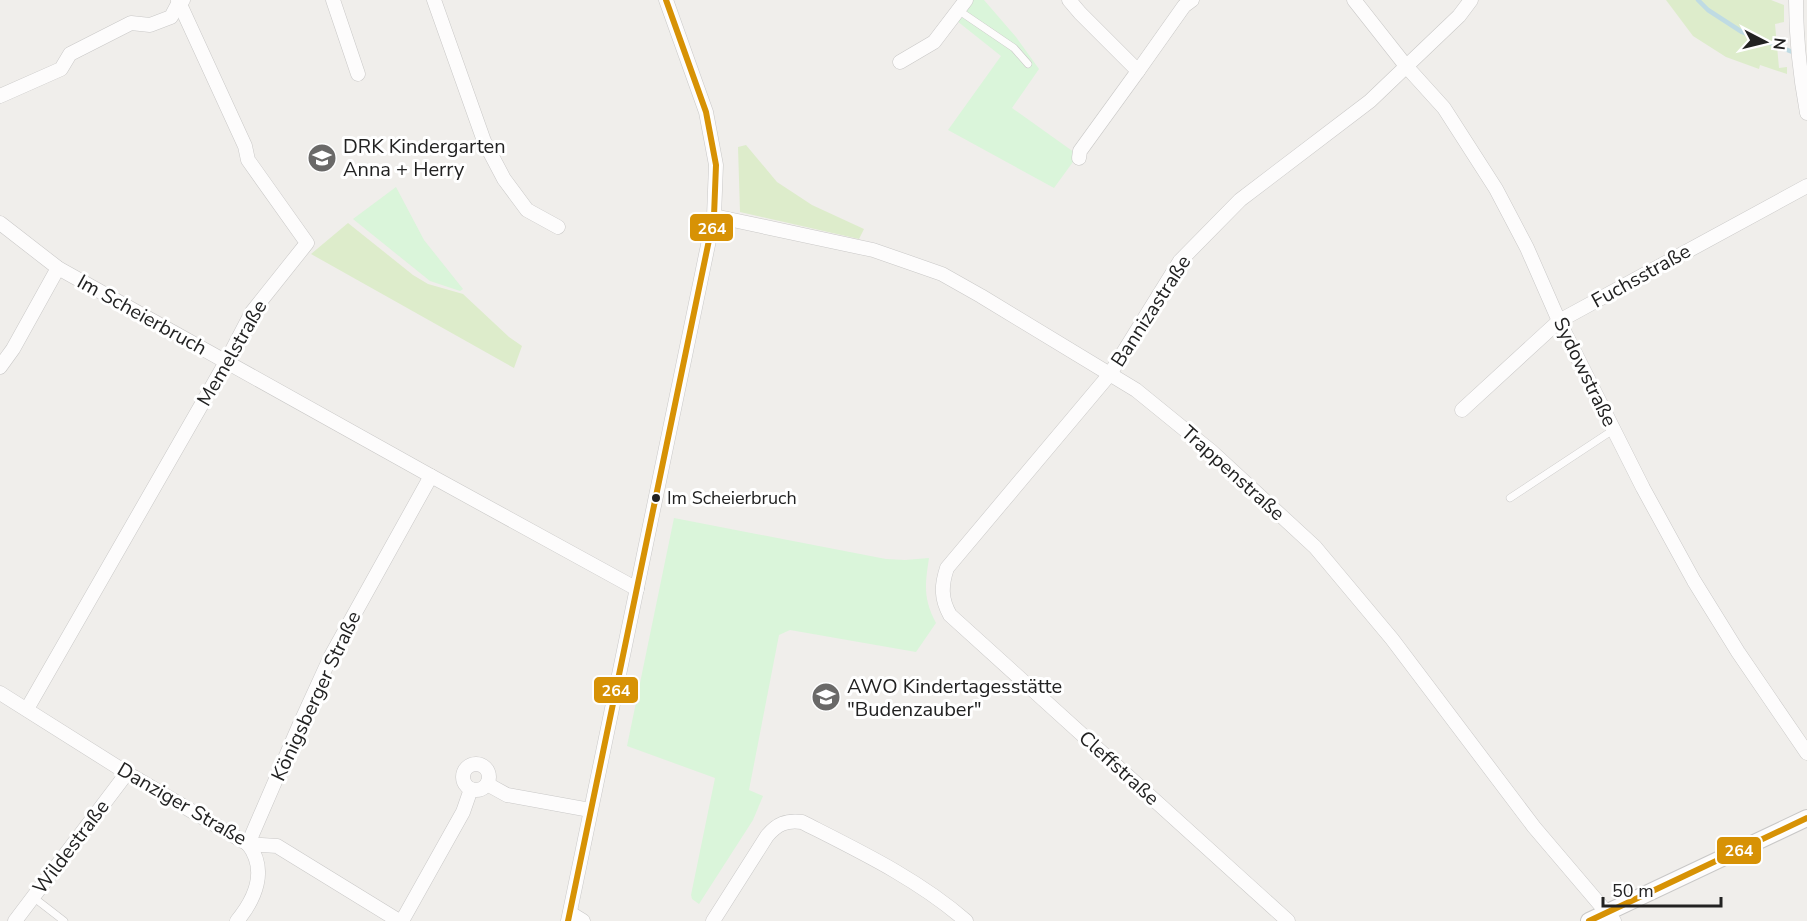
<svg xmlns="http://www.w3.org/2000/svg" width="1807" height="921" font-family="'Nunito Sans',sans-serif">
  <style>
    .grass { fill: #ddeccb }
    .park { fill: #daf5da }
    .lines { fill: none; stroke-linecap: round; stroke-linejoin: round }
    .stream { stroke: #bfdbe3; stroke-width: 4.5 }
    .service-casing { stroke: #c9c8c7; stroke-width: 8 }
    .minor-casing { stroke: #c9c8c7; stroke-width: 15 }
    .tertiary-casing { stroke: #c9c8c7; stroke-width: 18 }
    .service { stroke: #fdfcfc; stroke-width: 7 }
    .minor { stroke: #fdfcfc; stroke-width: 14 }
    .tertiary { stroke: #fdfcfc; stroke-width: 16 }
    .bus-1-casing { stroke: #fff; stroke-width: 10 }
    .bus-1 { stroke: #d79205; stroke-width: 6 }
    .bus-dot { fill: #222; stroke: #fff; stroke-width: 2 }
    .labels { text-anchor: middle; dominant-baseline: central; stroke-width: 6; stroke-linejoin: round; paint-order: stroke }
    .bus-label { font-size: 18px; fill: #222; stroke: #fff; text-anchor: start }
    .poi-label { font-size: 20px; fill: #222; stroke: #fff; text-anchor: start }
    .street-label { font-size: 20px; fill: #222; stroke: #fff }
    .line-badge { stroke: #fff; stroke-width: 2 }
    .badge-label { font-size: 16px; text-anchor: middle; font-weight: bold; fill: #fff }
  </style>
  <rect width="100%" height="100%" fill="#f0eeeb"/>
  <g class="grass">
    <polygon points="1666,0 1771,0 1784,5 1784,22 1775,24 1779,68 1787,67 1787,74 1760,65 1759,69 1726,57 1693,36"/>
    <polygon points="746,145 777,182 812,205 864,229 859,239 740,212 738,147"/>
    <polygon points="348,223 413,275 428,284 463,294 509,337 522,346 514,368 311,254"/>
  </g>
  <g class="park">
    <polygon points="973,0 984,0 1016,37 1039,69 1012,108 1078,155 1054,188 948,130 1001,56 957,21"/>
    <polygon points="396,187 424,240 463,289 460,291 430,281 353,219"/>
    <path d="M674,518L886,559L905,560L929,558C925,585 923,598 936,623L916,652L790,630L779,635L749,790L763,796L753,820L699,904L692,899L691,895L715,778L627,746Z"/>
  </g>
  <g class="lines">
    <polyline class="stream" points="1698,0 1708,10 1742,32 1795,53"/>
    <g class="service-casing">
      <g id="service">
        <polyline points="958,10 1014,48 1028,64"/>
        <polyline points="1510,498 1613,430"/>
        <polyline points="33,897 64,921"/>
      </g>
    </g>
    <g class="minor-casing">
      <g id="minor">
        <polyline points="333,0 358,74"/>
        <polyline points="434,0 484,141 504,179 527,210 558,227"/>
        <polyline points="1069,0 1080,13 1138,71 1184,6 1192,0"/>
        <polyline points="1354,0 1406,66 1444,108 1496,189 1527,248 1559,321 1643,488 1694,581 1738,652 1807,753"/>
        <path d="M1796,0C1796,38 1800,75 1807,113"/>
        <polyline points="900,62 934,42 966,0"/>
        <polyline points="0,96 61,69 70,54 131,23 150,25 171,17 179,2 183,0"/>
        <polyline points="1079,158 1080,151 1138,71"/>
        <polyline points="714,216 873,250 942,274 981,296 1136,390 1211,451 1315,547 1392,639 1534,827 1614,921"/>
        <polyline points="0,223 58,268 431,476 637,589"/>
        <polyline points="0,367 13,349 58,268"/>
        <polyline points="1462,410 1559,321 1807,186"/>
        <polyline points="0,693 127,773 234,836 248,844 277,846 399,921"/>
        <polyline points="27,709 226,362 252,312 307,243 248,160 245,146 178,0"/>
        <circle cx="476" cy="777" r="13"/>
        <polyline points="487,784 507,795 590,810"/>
        <polyline points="248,844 299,726 331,656 431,476"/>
        <polyline points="570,913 583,921"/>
        <polyline points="15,921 127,773"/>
        <path d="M237,921C255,899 268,870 248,844"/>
        <polyline points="402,921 463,812 471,789"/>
        <polyline points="568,921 714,216 716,165 706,112 666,0"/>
        <path d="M713,921L767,836C777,824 786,820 802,822C859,851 918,879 966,921"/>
        <path d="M1288,921L950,615C941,599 941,586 947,568L1110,374L1180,261L1240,200L1370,101L1459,16L1471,0"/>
      </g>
    </g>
    <g class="tertiary-casing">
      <polyline id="tertiary" points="1589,921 1807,818"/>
    </g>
    <use href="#service" class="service"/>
    <use href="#minor" class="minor"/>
    <use href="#tertiary" class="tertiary"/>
    <g class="bus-1-casing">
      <g id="bus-1">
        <polyline points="568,921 714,216 716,165 706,112 666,0"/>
        <polyline points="1589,921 1807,818"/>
      </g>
    </g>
    <use href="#bus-1" class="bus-1"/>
  </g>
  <defs>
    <g id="school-disc" transform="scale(1.5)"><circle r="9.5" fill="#6a6968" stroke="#fff"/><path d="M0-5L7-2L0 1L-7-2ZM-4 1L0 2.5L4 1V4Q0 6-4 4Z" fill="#fff"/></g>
  </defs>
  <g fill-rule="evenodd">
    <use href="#school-disc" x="322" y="158"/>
    <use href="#school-disc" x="826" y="697"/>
  </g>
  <circle class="bus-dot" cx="656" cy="498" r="5"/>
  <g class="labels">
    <g class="bus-label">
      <text x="667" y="498">Im Scheierbruch</text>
    </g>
    <g class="poi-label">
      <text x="343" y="146">DRK Kindergarten<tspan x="343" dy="23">Anna + Herry</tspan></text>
      <text x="847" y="686">AWO Kindertagesstätte<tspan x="847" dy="23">"Budenzauber"</tspan></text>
    </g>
    <g class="street-label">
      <text transform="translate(1641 276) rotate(-29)">Fuchsstraße</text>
      <text transform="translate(1151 311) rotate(-57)">Bannizastraße</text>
      <text transform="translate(142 315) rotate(29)">Im Scheierbruch</text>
      <text transform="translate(232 353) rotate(-60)">Memelstraße</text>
      <text transform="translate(1585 372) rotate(64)">Sydowstraße</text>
      <text transform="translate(1233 473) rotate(42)">Trappenstraße</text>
      <text transform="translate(316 696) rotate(-65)">Königsberger Straße</text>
      <text transform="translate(1119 768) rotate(42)">Cleffstraße</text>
      <text transform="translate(182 804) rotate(30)">Danziger Straße</text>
      <text transform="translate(71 847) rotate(-53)">Wildestraße</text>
    </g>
  </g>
  <g class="line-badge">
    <rect x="689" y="213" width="45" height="29" rx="6" fill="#d79205"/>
    <rect x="593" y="676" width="46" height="28" rx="6" fill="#d79205"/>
    <rect x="1716" y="836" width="46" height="29" rx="6" fill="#d79205"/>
  </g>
  <g class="badge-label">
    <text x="712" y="234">264</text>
    <text x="616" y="696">264</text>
    <text x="1739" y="856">264</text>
  </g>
  <g transform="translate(1765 42) rotate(97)" stroke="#ffffff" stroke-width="4.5" paint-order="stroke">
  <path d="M0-4.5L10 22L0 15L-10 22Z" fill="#222222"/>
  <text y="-9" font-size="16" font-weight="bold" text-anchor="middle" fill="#222222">N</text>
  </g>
  <path d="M1603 897v9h118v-9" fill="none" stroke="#222222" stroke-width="3"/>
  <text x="1612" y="897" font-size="18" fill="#222222" stroke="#ffffff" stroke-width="4.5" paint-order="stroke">50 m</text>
</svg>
